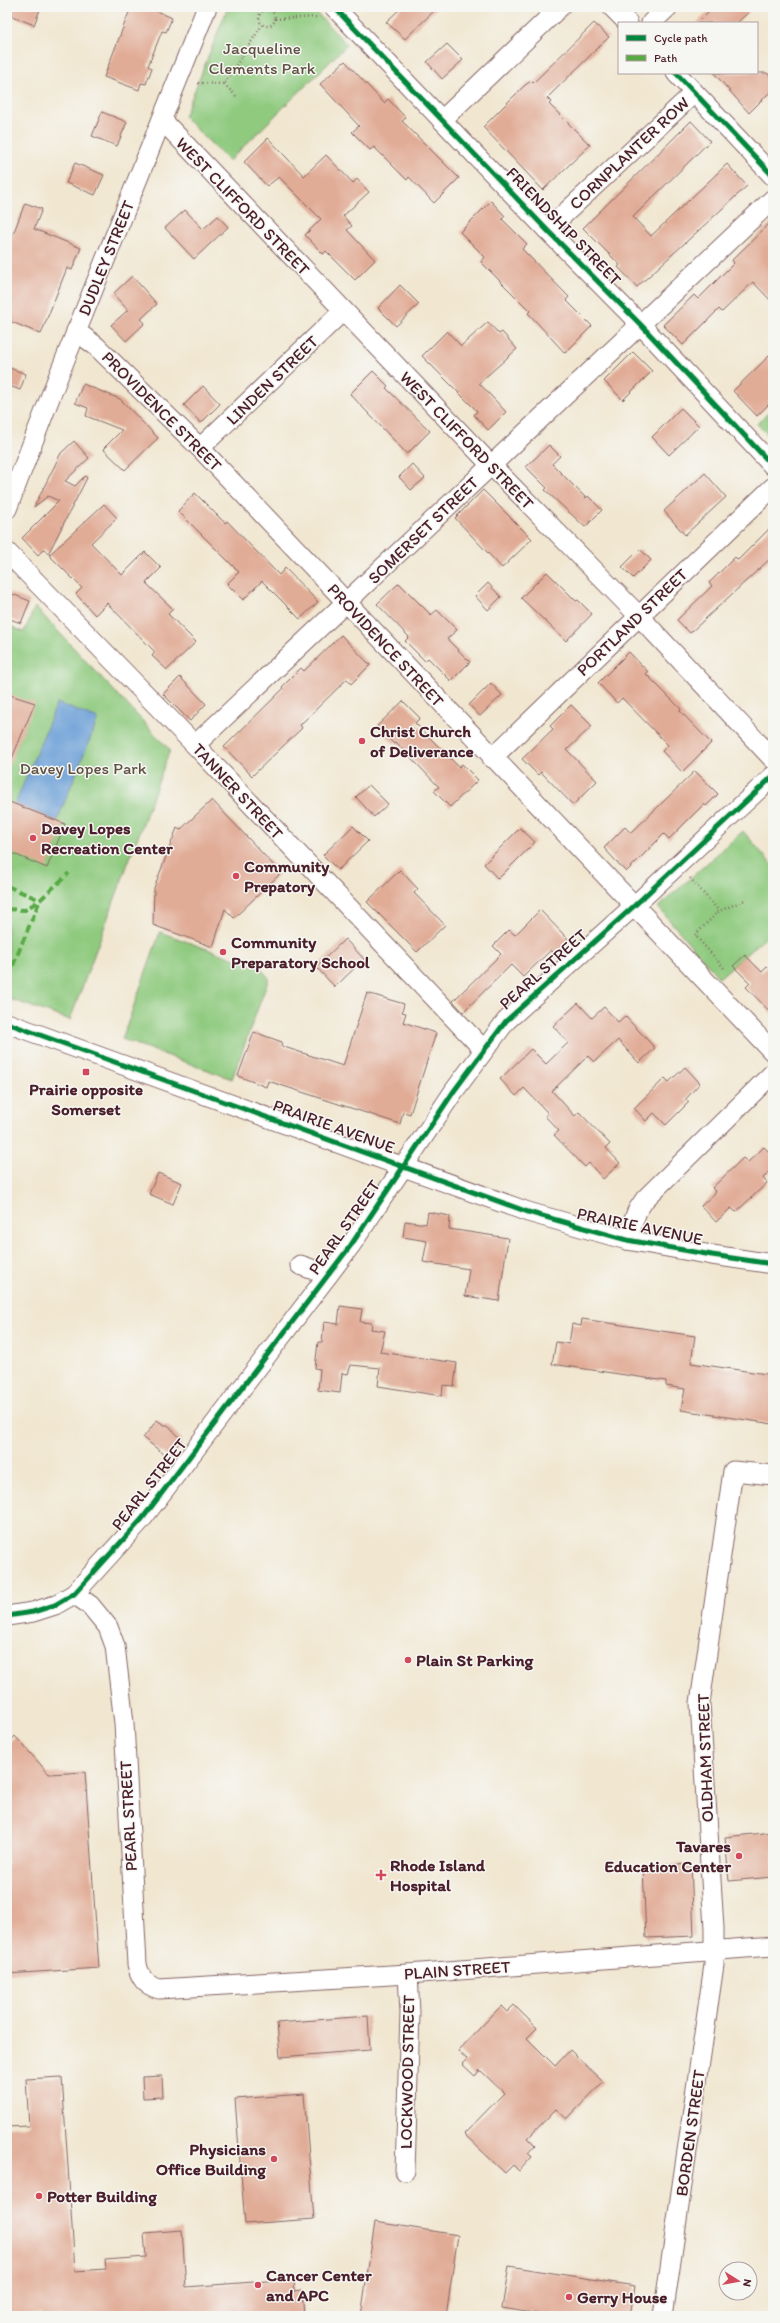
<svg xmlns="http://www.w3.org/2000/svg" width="780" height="2323" font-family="Itim,sans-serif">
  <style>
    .green { fill: #8fca7f; stroke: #6c7455 }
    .water { fill: #6b9fd7; stroke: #5a5f81 }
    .building { fill: #e1ac96 }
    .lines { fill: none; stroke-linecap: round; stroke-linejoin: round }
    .minor-casing { stroke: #846565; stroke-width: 21 }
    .path { stroke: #846565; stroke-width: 2.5; stroke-dasharray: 1 3; stroke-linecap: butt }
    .minor { stroke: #fff; stroke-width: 19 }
    .quiet { stroke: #57aa44; stroke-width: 4; stroke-dasharray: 8 4; stroke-linecap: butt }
    .cycleway-casing { stroke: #f6f6f2; stroke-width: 8 }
    .cycleway { stroke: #00873e; stroke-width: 5 }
    .poi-dot { fill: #d1495b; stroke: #f6f6f2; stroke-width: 1.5 }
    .labels { text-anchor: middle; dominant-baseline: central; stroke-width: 3; stroke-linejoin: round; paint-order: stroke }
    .park-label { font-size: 17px; fill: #5f5244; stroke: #f6f6f2 }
    .street-label { font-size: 17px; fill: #4a1f2b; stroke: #f6f6f2 }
    .poi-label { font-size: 17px; font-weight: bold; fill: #4a1f2b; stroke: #f6f6f2; text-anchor: start }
  </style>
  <rect width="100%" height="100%" fill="#f6f6f2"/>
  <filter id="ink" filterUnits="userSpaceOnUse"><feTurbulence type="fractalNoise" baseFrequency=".025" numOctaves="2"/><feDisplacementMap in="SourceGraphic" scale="8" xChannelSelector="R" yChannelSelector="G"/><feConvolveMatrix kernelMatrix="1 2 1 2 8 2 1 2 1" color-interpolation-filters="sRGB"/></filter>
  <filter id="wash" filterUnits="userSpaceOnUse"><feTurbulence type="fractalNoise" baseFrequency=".012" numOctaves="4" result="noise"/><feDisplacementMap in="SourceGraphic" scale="16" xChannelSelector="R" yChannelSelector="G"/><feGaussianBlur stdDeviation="0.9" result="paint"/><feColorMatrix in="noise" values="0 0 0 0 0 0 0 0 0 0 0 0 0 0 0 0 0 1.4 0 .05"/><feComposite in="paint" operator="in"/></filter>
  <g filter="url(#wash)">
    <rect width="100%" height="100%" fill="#f1e7d1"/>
    <g class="green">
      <polygon points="228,7 311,7 347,45 229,161 184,117"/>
      <polygon points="773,408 773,440 757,424"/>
      <polygon points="35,607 170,750 70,1020 7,998 7,625 24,632"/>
      <polygon points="743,831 773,866 773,931 719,978 658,907"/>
      <polygon points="160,932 260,968 269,978 232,1079 122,1039"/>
    </g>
    <polygon class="water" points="57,703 98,719 57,821 15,804"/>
    <g id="blocks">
      <g class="building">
        <polygon points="7,7 41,7 34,25 7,14"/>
        <polygon points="131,7 148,7 172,18 166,32 162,31 148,66 152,68 146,84 141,83 139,90 104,77"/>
        <polygon points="402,7 438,7 405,39 386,22"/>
        <polygon points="713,7 754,7 737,23 697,23"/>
        <polygon points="594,23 609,37 547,98 551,102 549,104 590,145 543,190 483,127 524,86 531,81 533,83"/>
        <polygon points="447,44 463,60 442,79 427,62"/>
        <polygon points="345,61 384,103 388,99 406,118 402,121 459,178 434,203 409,177 407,180 374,147 370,150 352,132 359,126 320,84"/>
        <polygon points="714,73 767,73 773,79 773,89 749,113"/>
        <polygon points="102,112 127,122 117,146 92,136"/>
        <polygon points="691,121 710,141 633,217 651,236 727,164 747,186 637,287 618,267 620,265 583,228"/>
        <polygon points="268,138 304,176 326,155 353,183 357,179 369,192 343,216 352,226 347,230 375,260 355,280 326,251 323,254 305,235 321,219 279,177 267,186 244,162"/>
        <polygon points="75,163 104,175 95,195 66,183"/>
        <polygon points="491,201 505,216 502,219 527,244 522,249 569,297 566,300 592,326 565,353 528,313 530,311 481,262 485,257 460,232"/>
        <polygon points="25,203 42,209 34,229 81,248 72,270 67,268 41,334 7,320 7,250"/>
        <polygon points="185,210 203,229 218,216 228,227 194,259 165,228"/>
        <polygon points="773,220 773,303 753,282 722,312 719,309 683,345 663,325 694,295 698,299 734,263 732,260"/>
        <polygon points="132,276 157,304 141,319 145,323 126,341 111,325 128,310 113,294"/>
        <polygon points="400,285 419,304 396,326 378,308"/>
        <polygon points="488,322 499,334 502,332 517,349 479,383 506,412 488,430 474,415 477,411 422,356 447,331 461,346"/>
        <polygon points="633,352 652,371 623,400 604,381"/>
        <polygon points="773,352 773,400 757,416 733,391"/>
        <polygon points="7,367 26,374 20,390 7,385"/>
        <polygon points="373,371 388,386 386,388 430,431 407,454 350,394"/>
        <polygon points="83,384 120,399 158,438 125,470 103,449 122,430 86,416 88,408 75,403"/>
        <polygon points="203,386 220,404 201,423 184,405"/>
        <polygon points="681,408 699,426 669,455 652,437"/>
        <polygon points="74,441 89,458 65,481 75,486 85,476 87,478 48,554 44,549 38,555 22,538 59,501 48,496 34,507 61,453"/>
        <polygon points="549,445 560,456 552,464 586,498 588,496 602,510 585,527 545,490 547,488 526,467"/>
        <polygon points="412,464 425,478 411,490 399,477"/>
        <polygon points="705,473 726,497 685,535 664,511"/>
        <polygon points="483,490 532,539 502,568 455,518"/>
        <polygon points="195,493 225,523 227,521 279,575 285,568 318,602 300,619 262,581 243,600 227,584 239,572 178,511"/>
        <polygon points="104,504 117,518 91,543 122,575 145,552 161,568 146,583 173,609 168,614 196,642 167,670 152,656 155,652 107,603 95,615 76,594 82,588 49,555"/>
        <polygon points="773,525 773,556 690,633 677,620 712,586 709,583 735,557 738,560"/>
        <polygon points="640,549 651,560 633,578 622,567"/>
        <polygon points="547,572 576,601 578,600 592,614 566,641 521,598"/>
        <polygon points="399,583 431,615 437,610 457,630 447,639 470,662 451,681 428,658 425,661 405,641 409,637 377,604"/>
        <polygon points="488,583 501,597 488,610 475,596"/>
        <polygon points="7,592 30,601 21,623 7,618"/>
        <polygon points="341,635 370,665 351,684 347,679 300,725 302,728 252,776 224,747 283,689 282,687 301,668 304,671"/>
        <polygon points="629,652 648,672 646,674 681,709 680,711 711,743 682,772 662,751 668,745 622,698 617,703 598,683"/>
        <polygon points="180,677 206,704 190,721 163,694"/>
        <polygon points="491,683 502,695 480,716 469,705"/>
        <polygon points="7,694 35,703 7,770"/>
        <polygon points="403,701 420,718 415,723 459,767 462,764 478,780 450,807 434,791 439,787 396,742 394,744 377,726"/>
        <polygon points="571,705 592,726 567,750 597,781 573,805 541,772 538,775 522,759 553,729 550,726"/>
        <polygon points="695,771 718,794 706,806 704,804 669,839 664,834 626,872 604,848 625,827 631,833"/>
        <polygon points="369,785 388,804 374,817 356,797"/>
        <polygon points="212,800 281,873 234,918 225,909 213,947 153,925 154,888 177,828 180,830"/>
        <polygon points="7,801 65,824 47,868 7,851"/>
        <polygon points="353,826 368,841 338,870 323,855"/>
        <polygon points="520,828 535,842 498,879 484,864"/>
        <polygon points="400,870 418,889 414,893 445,925 417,952 367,902"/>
        <polygon points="540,910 569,940 555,954 551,950 523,977 511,965 463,1012 453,1001 501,954 493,946 509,930 515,935"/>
        <polygon points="345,939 364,959 335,987 316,967"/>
        <polygon points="745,955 762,972 773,961 773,1015 746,987 750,983 733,966"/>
        <polygon points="367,993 404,1004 402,1012 406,1013 403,1022 436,1033 410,1114 403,1112 400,1124 268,1081 266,1087 238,1076 254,1032 282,1042 281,1046 343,1066"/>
        <polygon points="578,1003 592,1018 604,1007 618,1022 625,1016 655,1048 639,1063 618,1040 594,1062 588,1056 552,1091 575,1116 579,1112 610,1144 606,1148 620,1163 603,1179 589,1163 585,1167 554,1135 559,1131 545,1116 548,1113 524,1088 516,1096 500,1079 531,1049 546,1064 568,1043 553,1026"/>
        <polygon points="685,1067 700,1083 685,1100 689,1102 666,1125 654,1113 646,1121 634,1108 665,1078 669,1082"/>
        <polygon points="764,1147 773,1156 773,1168 763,1178 767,1183 736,1212 731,1208 716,1222 701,1206 716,1192 712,1188 743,1158 748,1162"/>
        <polygon points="158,1173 182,1183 173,1204 149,1194"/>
        <polygon points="428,1212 450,1216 449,1229 508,1238 499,1301 465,1296 469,1269 423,1262 427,1241 403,1237 405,1221 426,1224"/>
        <polygon points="340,1306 362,1309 360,1322 372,1323 371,1329 385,1331 380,1352 457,1363 454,1386 443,1385 442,1396 378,1386 380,1368 351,1365 348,1374 342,1373 340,1393 318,1390 320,1369 315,1368 318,1342 322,1342 324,1322 338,1324"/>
        <polygon points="582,1319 695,1336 691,1363 773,1375 773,1424 681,1410 685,1389 666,1386 666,1381 552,1364 556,1342 569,1344 572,1324 581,1326"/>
        <polygon points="157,1420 164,1425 168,1425 182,1440 168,1457 143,1438"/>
        <polygon points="15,1736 49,1774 85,1772 99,1968 7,1974 7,1745"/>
        <polygon points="773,1832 773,1877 729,1881 725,1837"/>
        <polygon points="691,1864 694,1936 646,1938 643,1866"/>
        <polygon points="514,2005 537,2028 527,2038 555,2066 570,2050 603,2082 567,2119 556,2109 528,2138 535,2145 528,2153 532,2157 519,2171 513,2165 505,2173 464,2134 504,2093 480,2070 475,2076 462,2064 467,2059 458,2051 501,2006 507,2012"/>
        <polygon points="368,2016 370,2050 280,2057 277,2023"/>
        <polygon points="162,2076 163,2097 143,2098 142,2077"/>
        <polygon points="62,2077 75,2271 106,2269 105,2260 146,2257 144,2233 182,2230 186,2287 294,2279 295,2291 302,2290 304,2316 41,2316 41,2313 7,2315 7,2127 29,2126 26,2079"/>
        <polygon points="304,2094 314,2219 245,2224 235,2099"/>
        <polygon points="375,2222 458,2235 446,2316 361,2316"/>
        <polygon points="509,2266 635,2286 630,2316 551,2316 502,2308"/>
      </g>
    </g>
  </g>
  <g filter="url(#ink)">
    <use href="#blocks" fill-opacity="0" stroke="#846565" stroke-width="1"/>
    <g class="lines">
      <g class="minor-casing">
        <g id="minor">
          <polyline points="334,7 547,230 641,325 773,466"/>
          <polyline points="612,7 628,23"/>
          <polyline points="651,23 668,7"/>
          <polyline points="676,73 773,176"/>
          <polyline points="162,120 491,465 639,616 773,759"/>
          <polyline points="442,120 560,7"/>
          <polyline points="547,230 694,93"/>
          <polyline points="76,331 96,346 200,448 773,1052"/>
          <polyline points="200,448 343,311"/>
          <polyline points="7,509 58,377 207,7"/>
          <polyline points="7,552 195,745 483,1049"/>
          <polyline points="195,745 773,199"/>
          <polyline points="492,758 773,487"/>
          <polyline points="7,1023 528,1212 627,1240 712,1255 773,1264"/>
          <polyline points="627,1240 637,1211 645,1199 773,1073"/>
          <polyline points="300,1265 328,1275"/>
          <path d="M74,1594L90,1605L108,1627L115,1646L124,1723L137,1964C140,1978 145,1985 159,1989L408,1974L773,1946"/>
          <polyline points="7,1616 33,1612 55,1605 74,1594 142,1519 351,1245 454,1091 506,1021 634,906 773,776"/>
          <polyline points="405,2171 410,2013 408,1974"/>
          <polyline points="663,2316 714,1965 714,1928 700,1703 733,1471 773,1475"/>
        </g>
      </g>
      <g class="path">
        <circle cx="267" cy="18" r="8"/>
        <polyline points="275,19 319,17"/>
        <polyline points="198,83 224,84 262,25"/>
        <polyline points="224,84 238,98"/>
        <polyline points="690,878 719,911"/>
        <polyline points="724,968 695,935 719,911 745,900"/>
      </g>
      <use href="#minor" class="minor"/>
      <g class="quiet">
        <polyline points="7,886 40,900"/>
        <polyline points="7,909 25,910 40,900 69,873"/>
        <polyline points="7,975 9,975 40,900"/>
      </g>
      <g class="cycleway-casing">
        <g id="cycleway">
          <polyline points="334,7 547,230 641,325 773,466"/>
          <polyline points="676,73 773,176"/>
          <polyline points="7,1023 528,1212 627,1240 712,1255 773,1264"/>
          <polyline points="7,1616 33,1612 55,1605 74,1594 142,1519 351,1245 454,1091 506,1021 634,906 773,776"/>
        </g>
      </g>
      <use href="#cycleway" class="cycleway"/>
    </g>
  </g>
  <g class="poi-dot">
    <circle cx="362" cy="741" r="4"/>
    <circle cx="33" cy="838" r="4"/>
    <circle cx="236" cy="876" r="4"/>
    <circle cx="223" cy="952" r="4"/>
    <rect x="82" y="1068" width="8" height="8" rx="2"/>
    <circle cx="408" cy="1660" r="4"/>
    <circle cx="739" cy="1856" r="4"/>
    <path d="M379 1869h4v4h4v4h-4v4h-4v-4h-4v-4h4z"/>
    <circle cx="274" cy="2159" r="4"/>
    <circle cx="39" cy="2196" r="4"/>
    <circle cx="258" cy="2285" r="4"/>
    <circle cx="569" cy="2297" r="4"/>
  </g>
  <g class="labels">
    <g class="park-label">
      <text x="262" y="48">Jacqueline<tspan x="262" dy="20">Clements Park</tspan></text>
      <text x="83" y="768">Davey Lopes Park</text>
    </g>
    <g class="street-label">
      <text transform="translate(629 153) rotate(-43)">CORNPLANTER ROW</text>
      <text transform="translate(243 206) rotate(46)">WEST CLIFFORD STREET</text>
      <text transform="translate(564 226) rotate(46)">FRIENDSHIP STREET</text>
      <text transform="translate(106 258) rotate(-68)">DUDLEY STREET</text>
      <text transform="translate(272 380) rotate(-44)">LINDEN STREET</text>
      <text transform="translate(162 411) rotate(45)">PROVIDENCE STREET</text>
      <text transform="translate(467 440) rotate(46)">WEST CLIFFORD STREET</text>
      <text transform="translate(423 530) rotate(-44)">SOMERSET STREET</text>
      <text transform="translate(632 622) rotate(-44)">PORTLAND STREET</text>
      <text transform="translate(386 645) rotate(47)">PROVIDENCE STREET</text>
      <text transform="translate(238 791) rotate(47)">TANNER STREET</text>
      <text transform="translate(543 969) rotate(-42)">PEARL STREET</text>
      <text transform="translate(334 1126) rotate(20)">PRAIRIE AVENUE</text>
      <text transform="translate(640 1226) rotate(12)">PRAIRIE AVENUE</text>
      <text transform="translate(344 1227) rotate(-55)">PEARL STREET</text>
      <text transform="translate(149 1484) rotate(-52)">PEARL STREET</text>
      <text transform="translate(705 1758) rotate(-92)">OLDHAM STREET</text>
      <text transform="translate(128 1816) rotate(-93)">PEARL STREET</text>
      <text transform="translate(457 1970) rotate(-4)">PLAIN STREET</text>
      <text transform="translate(407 2072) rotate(-89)">LOCKWOOD STREET</text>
      <text transform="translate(690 2133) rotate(-82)">BORDEN STREET</text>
    </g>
    <g class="poi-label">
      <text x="370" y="731">Christ Church<tspan x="370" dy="20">of Deliverance</tspan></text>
      <text x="41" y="828">Davey Lopes<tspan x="41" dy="20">Recreation Center</tspan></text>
      <text x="244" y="866">Community<tspan x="244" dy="20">Prepatory</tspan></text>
      <text x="231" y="942">Community<tspan x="231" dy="20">Preparatory School</tspan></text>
      <text x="86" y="1089" text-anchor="middle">Prairie opposite<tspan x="86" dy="20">Somerset</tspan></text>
      <text x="416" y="1660">Plain St Parking</text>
      <text x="731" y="1846" text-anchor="end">Tavares<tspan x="731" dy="20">Education Center</tspan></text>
      <text x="390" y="1865">Rhode Island<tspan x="390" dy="20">Hospital</tspan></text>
      <text x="266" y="2149" text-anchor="end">Physicians<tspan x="266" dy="20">Office Building</tspan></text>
      <text x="47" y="2196">Potter Building</text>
      <text x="266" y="2275">Cancer Center<tspan x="266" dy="20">and APC</tspan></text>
      <text x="577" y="2297">Gerry House</text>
    </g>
  </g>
  <rect width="780" height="2323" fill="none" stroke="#f6f6f2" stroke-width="24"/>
  <rect x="618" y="22" width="140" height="52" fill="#f6f6f2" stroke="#b1a0a2"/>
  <rect x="626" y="35" width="20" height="6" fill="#00873e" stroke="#b1a0a2"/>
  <text x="654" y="42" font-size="12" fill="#4a1f2b">Cycle path</text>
  <rect x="626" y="55" width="20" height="6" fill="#57aa44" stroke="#b1a0a2"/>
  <text x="654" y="62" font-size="12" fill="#4a1f2b">Path</text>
  <g transform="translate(738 2281) rotate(101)"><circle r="19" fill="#f6f6f2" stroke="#b1a0a2"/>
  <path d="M0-3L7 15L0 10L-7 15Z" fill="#d1495b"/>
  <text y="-6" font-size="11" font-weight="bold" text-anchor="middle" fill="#4a1f2b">N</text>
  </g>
</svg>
